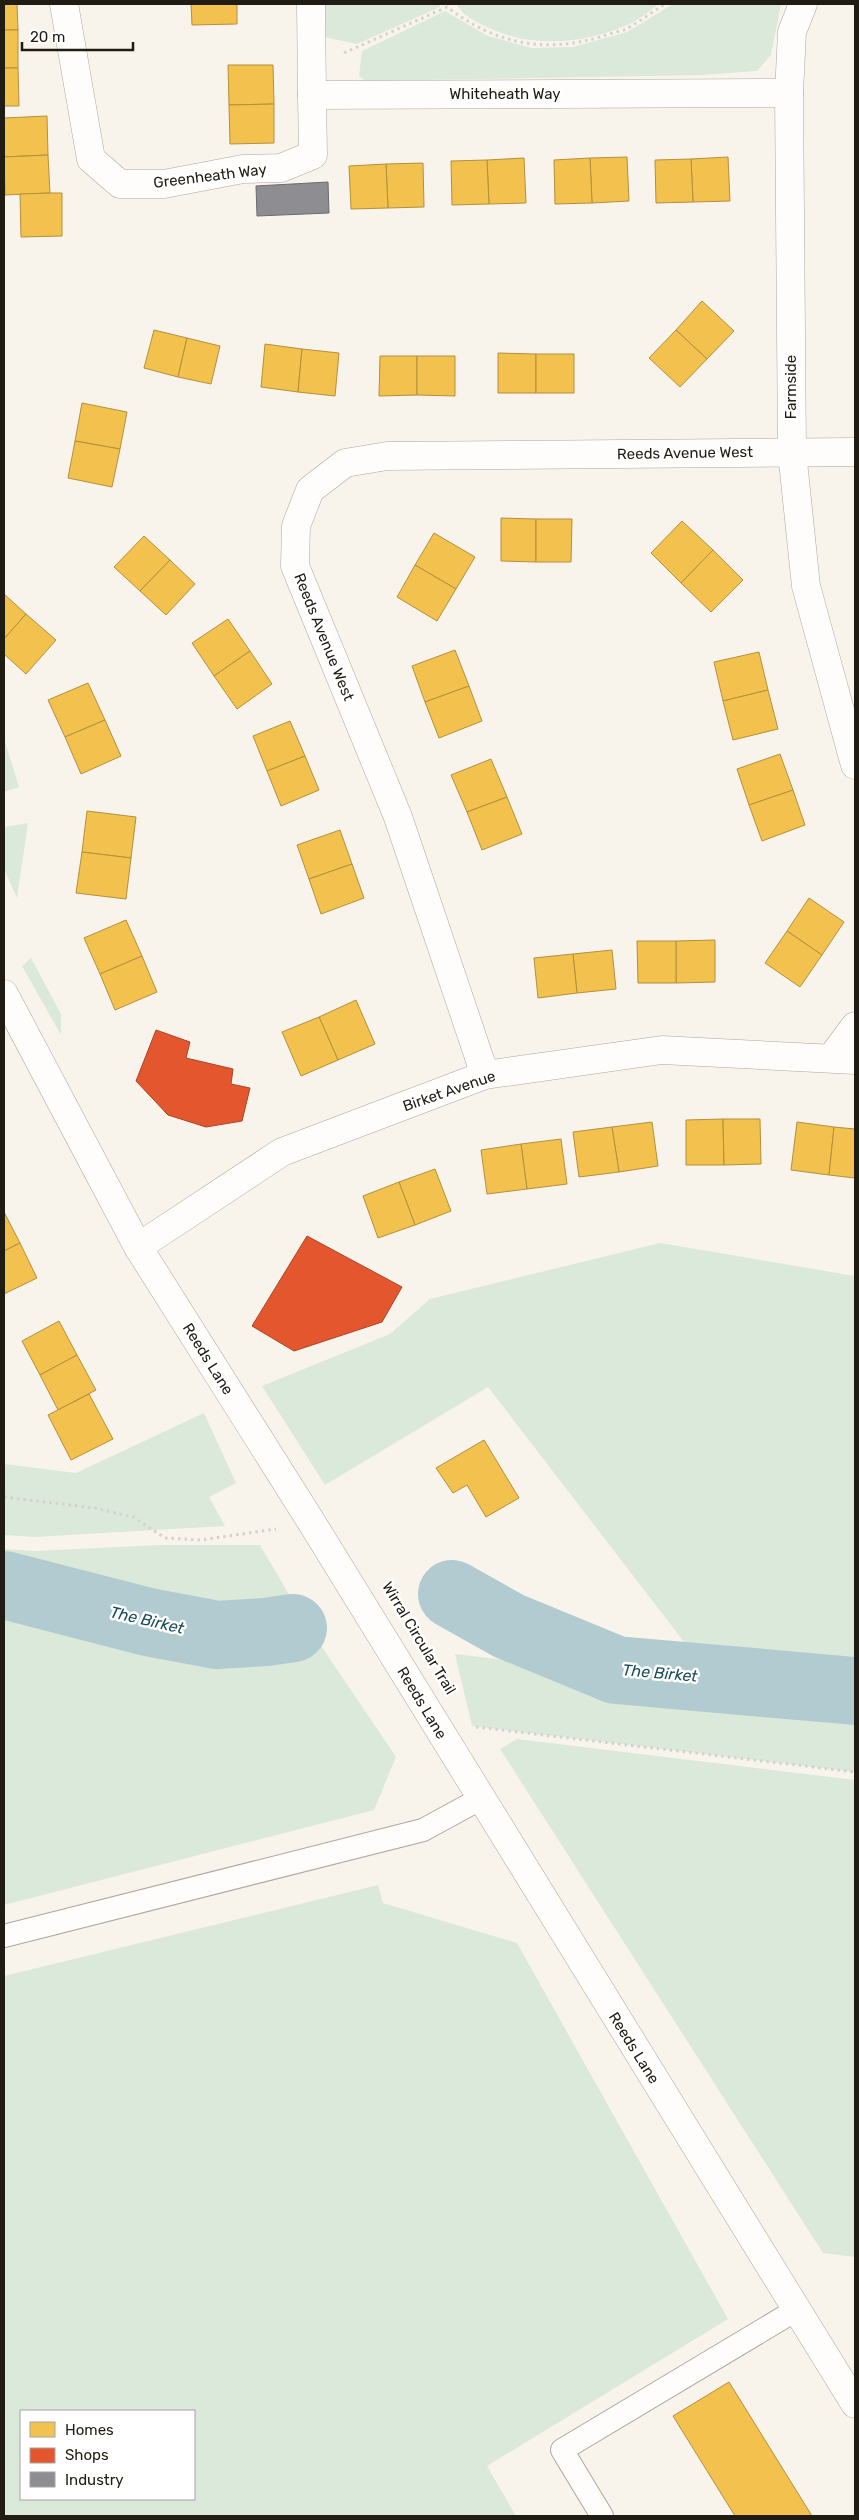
<svg xmlns="http://www.w3.org/2000/svg" width="859" height="2520" font-family="Rubik,sans-serif">
  <style>
    .green { fill: #dbe9da; fill-rule: evenodd }
    .homes { fill: #f2c14e; stroke: #b3903c }
    .shops { fill: #e4572e; stroke: #aa4526 }
    .industry { fill: #8d8d92; stroke: #6d6b6c }
    .lines { fill: none; stroke-linecap: round; stroke-linejoin: round }
    .river { stroke: #b1cbd1; stroke-width: 68 }
    .lane-casing { stroke: #aca79f; stroke-width: 24 }
    .street-casing { stroke: #aca79f; stroke-width: 29 }
    .secondary-casing { stroke: #aca79f; stroke-width: 29 }
    .path { stroke: #d3d2d0; stroke-width: 3; stroke-dasharray: 2.5 4; stroke-linecap: butt }
    .lane { stroke: #fefdfc; stroke-width: 22 }
    .street { stroke: #fefdfc; stroke-width: 28 }
    .secondary { stroke: #fefdfc; stroke-width: 28 }
    .labels { text-anchor: middle; dominant-baseline: central; stroke-width: 5; stroke-linejoin: round; paint-order: stroke }
    .street-label { font-size: 15px; fill: #211c13; stroke: #fff }
    .water-label { font-size: 16px; font-style: italic; fill: #194d5c; stroke: #fff }
  </style>
  <rect width="100%" height="100%" fill="#f8f4ec"/>
  <g class="green">
    <polygon points="319,4 440,4 440,7 357,44 324,37"/>
    <path d="M456,4H659C649,11 639,20 627,25C584,44 532,48 489,28C475,21 464,17 456,4Z"/>
    <polygon points="673,4 781,4 771,55 757,71 702,75 365,81 359,76 362,51 445,11 488,36 532,48 573,47 627,32"/>
    <polygon points="4,738 19,787 4,792"/>
    <polygon points="28,823 17,898 4,869 4,827"/>
    <polygon points="31,958 61,1014 61,1035 22,966"/>
    <polygon points="660,1243 855,1276 855,1772 472,1726 455,1654 693,1682 701,1664 488,1387 325,1485 262,1386 390,1334 430,1299"/>
    <polygon points="204,1413 236,1483 209,1497 225,1526 35,1537 4,1535 4,1464 76,1473"/>
    <polygon points="161,1545 260,1545 305,1622 396,1757 374,1810 4,1905 4,1549 35,1551"/>
    <polygon points="517,1739 855,1780 855,2257 823,2253 500,1749"/>
    <path d="M378,1885L383,1903L517,1943L728,2319L487,2466L516,2516H4V1976ZM194,2411V2499H21V2411Z"/>
  </g>
  <g class="homes">
    <polygon points="4,4 17,4 18,30 4,30"/>
    <polygon points="191,4 237,4 237,24 192,25"/>
    <rect x="4" y="30" width="14" height="38"/>
    <polygon points="228,65 273,65 274,104 229,105"/>
    <polygon points="4,68 18,68 19,106 4,106"/>
    <polygon points="274,104 274,143 230,144 229,105"/>
    <polygon points="47,116 48,155 4,157 4,118"/>
    <polygon points="48,155 50,193 5,195 4,157"/>
    <polygon points="627,157 629,201 592,203 590,158"/>
    <polygon points="728,157 730,201 693,202 691,159"/>
    <polygon points="524,158 526,203 489,204 487,160"/>
    <polygon points="590,158 592,203 555,204 554,160"/>
    <polygon points="691,159 693,202 656,203 655,160"/>
    <polygon points="487,160 489,204 452,205 451,161"/>
    <polygon points="423,163 424,207 388,208 386,164"/>
    <polygon points="386,164 388,208 351,209 349,166"/>
    <polygon points="50,193 62,193 62,236 21,237 20,194"/>
    <polygon points="702,301 734,331 707,359 676,330"/>
    <polygon points="154,330 187,338 178,377 144,368"/>
    <polygon points="676,330 707,359 680,387 649,358"/>
    <polygon points="187,338 220,346 211,384 178,377"/>
    <polygon points="265,344 302,349 298,392 261,387"/>
    <polygon points="302,349 339,353 335,396 298,392"/>
    <polygon points="498,353 536,354 536,393 498,393"/>
    <rect x="536" y="354" width="38" height="39"/>
    <polygon points="380,356 417,356 417,395 379,396"/>
    <polygon points="417,356 455,356 455,396 417,395"/>
    <polygon points="82,403 127,412 120,449 75,441"/>
    <polygon points="75,441 120,449 112,487 68,478"/>
    <polygon points="501,518 536,519 536,562 501,561"/>
    <polygon points="536,519 572,519 571,562 536,562"/>
    <polygon points="682,521 713,550 681,583 651,553"/>
    <polygon points="434,533 475,557 456,589 415,565"/>
    <polygon points="144,536 170,560 140,591 114,567"/>
    <polygon points="713,550 743,580 711,612 681,583"/>
    <polygon points="170,560 195,584 166,615 140,591"/>
    <polygon points="415,565 456,589 437,621 397,597"/>
    <polygon points="4,594 26,614 4,639"/>
    <polygon points="26,614 56,640 26,674 4,654 4,639"/>
    <polygon points="228,619 250,651 214,676 192,643"/>
    <polygon points="455,650 469,686 425,702 412,666"/>
    <polygon points="250,651 272,684 237,709 214,676"/>
    <polygon points="759,652 768,690 723,701 714,662"/>
    <polygon points="88,683 105,720 65,737 48,700"/>
    <polygon points="469,686 482,721 439,738 425,702"/>
    <polygon points="768,690 778,729 733,740 723,701"/>
    <polygon points="105,720 121,756 81,774 65,737"/>
    <polygon points="290,721 305,756 267,771 253,736"/>
    <polygon points="780,754 793,790 749,805 737,769"/>
    <polygon points="305,756 319,790 281,806 267,771"/>
    <polygon points="491,759 507,797 467,812 451,775"/>
    <polygon points="793,790 805,825 762,841 749,805"/>
    <polygon points="507,797 522,834 482,850 467,812"/>
    <polygon points="87,811 136,817 131,858 82,852"/>
    <polygon points="340,830 352,864 309,879 297,845"/>
    <polygon points="82,852 131,858 126,899 76,893"/>
    <polygon points="352,864 364,898 321,914 309,879"/>
    <polygon points="809,898 844,922 822,955 787,931"/>
    <polygon points="126,920 142,956 100,974 84,938"/>
    <polygon points="787,931 822,955 800,987 765,963"/>
    <polygon points="715,940 715,982 676,983 676,941"/>
    <polygon points="637,941 676,941 676,983 638,983"/>
    <polygon points="612,950 616,989 577,993 573,954"/>
    <polygon points="573,954 577,993 538,998 534,958"/>
    <polygon points="142,956 157,992 115,1010 100,974"/>
    <polygon points="356,1000 375,1044 338,1060 319,1017"/>
    <polygon points="319,1017 338,1060 301,1076 282,1032"/>
    <polygon points="723,1119 724,1165 686,1165 686,1120"/>
    <polygon points="723,1119 760,1119 761,1164 724,1165"/>
    <polygon points="652,1122 658,1166 619,1172 612,1127"/>
    <polygon points="797,1122 834,1127 829,1175 791,1170"/>
    <polygon points="612,1127 619,1172 579,1177 573,1132"/>
    <polygon points="834,1127 855,1129 855,1178 829,1175"/>
    <polygon points="561,1139 567,1184 527,1189 521,1144"/>
    <polygon points="521,1144 527,1189 487,1194 481,1150"/>
    <polygon points="435,1169 451,1211 415,1225 399,1182"/>
    <polygon points="399,1182 415,1225 378,1238 363,1196"/>
    <polygon points="4,1212 20,1243 4,1251"/>
    <polygon points="20,1243 37,1278 4,1294 4,1251"/>
    <polygon points="59,1321 77,1355 40,1375 22,1341"/>
    <polygon points="77,1355 96,1390 58,1410 40,1375"/>
    <polygon points="89,1394 113,1439 71,1460 48,1415"/>
    <polygon points="484,1440 519,1498 486,1517 467,1485 453,1493 436,1468"/>
    <polygon points="729,2382 812,2516 735,2516 673,2416"/>
  </g>
  <g class="shops">
    <polygon points="156,1030 190,1042 186,1058 233,1069 231,1084 250,1088 242,1121 206,1127 168,1115 136,1081"/>
    <polygon points="307,1236 402,1287 382,1322 294,1351 252,1326"/>
  </g>
  <polygon class="industry" points="328,182 329,213 257,216 256,186"/>
  <g class="lines">
    <g class="river">
      <polyline points="4,1585 148,1622 217,1635 266,1632 293,1628"/>
      <polyline points="452,1594 509,1626 616,1670 855,1691"/>
    </g>
    <g class="lane-casing">
      <g id="lane">
        <polyline points="4,1936 423,1830 480,1799"/>
        <polyline points="602,2516 562,2450 796,2310"/>
      </g>
    </g>
    <g class="street-casing">
      <g id="street">
        <polyline points="64,4 91,159 120,184 164,184 243,169 281,168 313,155 312,95"/>
        <polyline points="311,4 312,95 789,93"/>
        <polyline points="803,4 792,32 789,93 792,452 806,586 855,765"/>
        <polyline points="832,1057 855,1026"/>
        <polyline points="485,1075 398,817 295,566 296,526 310,490 345,463 387,456 855,452"/>
        <polyline points="138,1247 282,1152 485,1075 662,1050 855,1060"/>
      </g>
    </g>
    <g class="secondary-casing">
      <polyline id="secondary" points="4,994 138,1247 312,1523 855,2404"/>
    </g>
    <g class="path">
      <path d="M344,53L447,7C494,43 543,54 600,37C608,34 618,32 626,29C639,22 652,12 665,4"/>
      <polyline points="4,1497 95,1508 133,1517 165,1538 201,1540 276,1529"/>
      <polyline points="476,1727 855,1772"/>
    </g>
    <use href="#lane" class="lane"/>
    <use href="#street" class="street"/>
    <use href="#secondary" class="secondary"/>
  </g>
  <g class="labels">
    <g class="street-label">
      <text x="505" y="94">Whiteheath Way</text>
      <text transform="translate(210 176) rotate(-7)">Greenheath Way</text>
      <text transform="translate(791 387) rotate(-90)">Farmside</text>
      <text transform="translate(685 453) rotate(-1)">Reeds Avenue West</text>
      <text transform="translate(324 637) rotate(68)">Reeds Avenue West</text>
      <text transform="translate(449 1091) rotate(-19)">Birket Avenue</text>
      <text transform="translate(208 1359) rotate(58)">Reeds Lane</text>
      <text transform="translate(419 1638) rotate(59)">Wirral Circular Trail</text>
      <text transform="translate(422 1703) rotate(59)">Reeds Lane</text>
      <text transform="translate(634 2048) rotate(58)">Reeds Lane</text>
    </g>
    <g class="water-label">
      <text transform="translate(147 1620) rotate(13)">The Birket</text>
      <text transform="translate(660 1673) rotate(5)">The Birket</text>
    </g>
  </g>
  <rect width="859" height="2520" fill="none" stroke="#211c13" stroke-width="10"/>
  <rect x="20" y="2410" width="175" height="90" fill="#ffffff" stroke="#a6a4a1"/>
  <rect x="30" y="2422" width="25" height="15" fill="#f2c14e" stroke="#a6a4a1"/>
  <text x="65" y="2435" font-size="15" fill="#211c13">Homes</text>
  <rect x="30" y="2448" width="25" height="15" fill="#e4572e" stroke="#a6a4a1"/>
  <text x="65" y="2460" font-size="15" fill="#211c13">Shops</text>
  <rect x="30" y="2472" width="25" height="15" fill="#8d8d92" stroke="#a6a4a1"/>
  <text x="65" y="2485" font-size="15" fill="#211c13">Industry</text>
  <path d="M22 42v8h111v-8" fill="none" stroke="#211c13" stroke-width="2.5"/>
  <text x="30" y="42" font-size="15" fill="#211c13" stroke="#ffffff" stroke-width="4" paint-order="stroke">20 m</text>
</svg>
